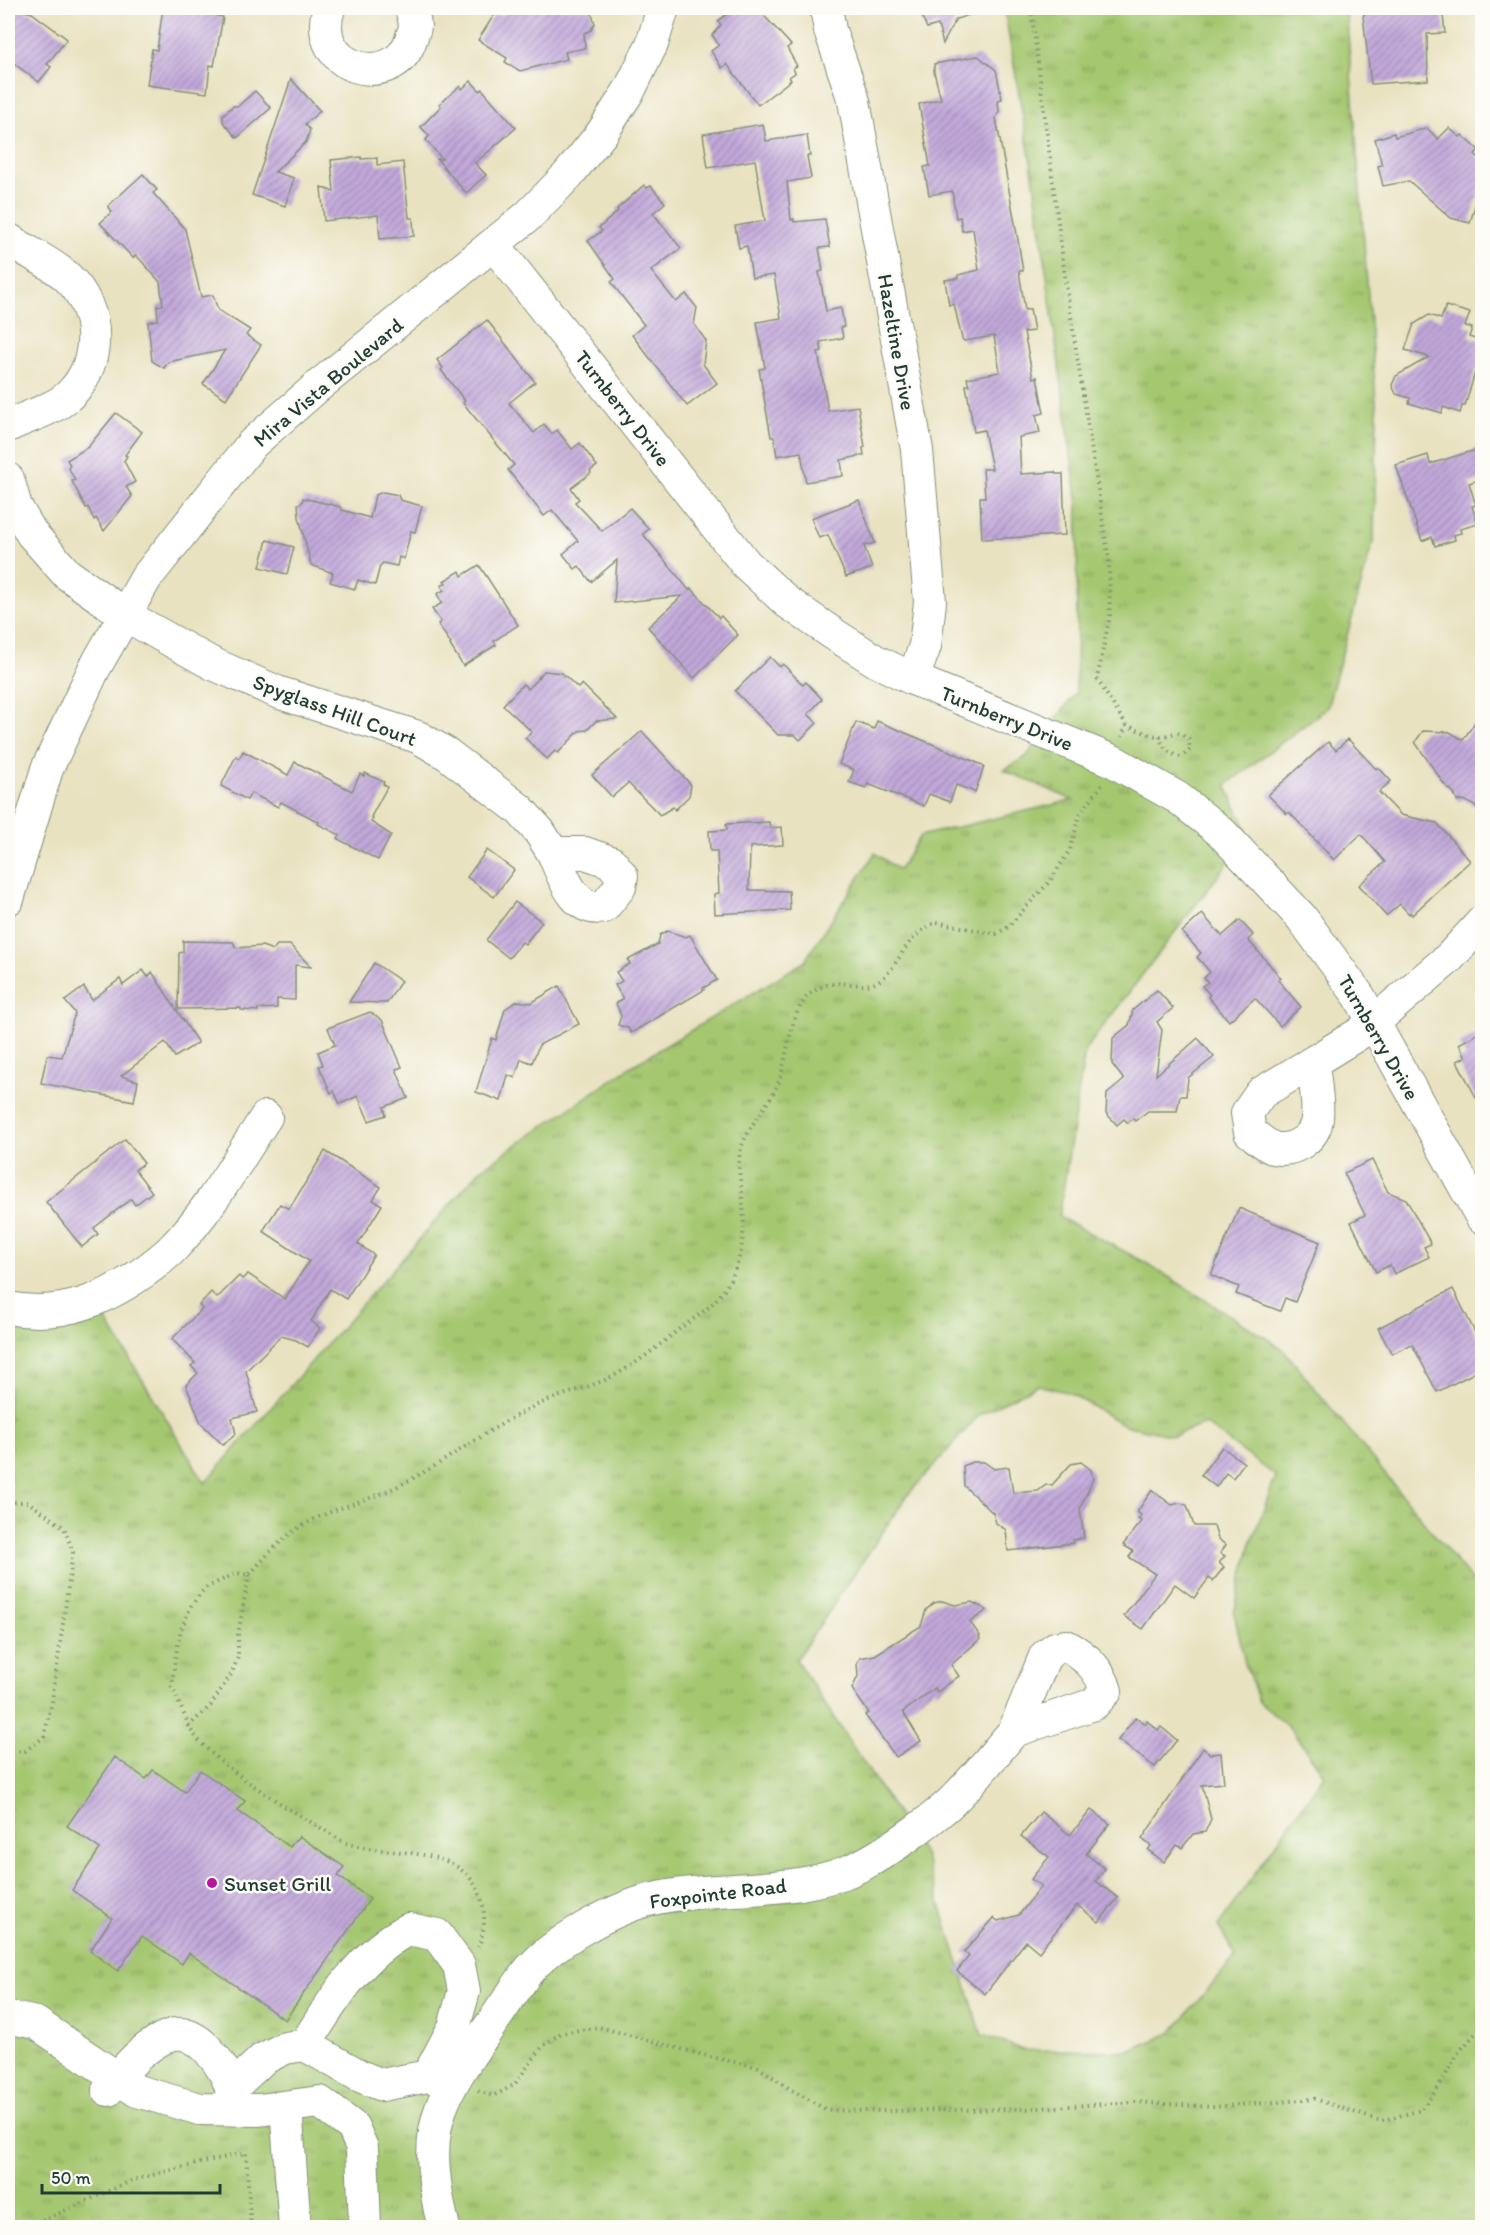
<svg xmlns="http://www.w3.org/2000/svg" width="1490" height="2235" font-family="Itim,sans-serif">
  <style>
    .grass { fill: url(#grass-tufts); stroke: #628252; stroke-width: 1.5; fill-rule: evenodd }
    .building { fill: url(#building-hatch) }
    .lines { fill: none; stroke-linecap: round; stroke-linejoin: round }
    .minor-casing { stroke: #84907a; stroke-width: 34 }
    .path { stroke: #84907a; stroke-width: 4; stroke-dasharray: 1.5 4.5; stroke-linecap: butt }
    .minor { stroke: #fff; stroke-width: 32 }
    .poi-dot { fill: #b5179e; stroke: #fdfcf7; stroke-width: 2 }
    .labels { text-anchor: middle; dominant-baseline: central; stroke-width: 5; stroke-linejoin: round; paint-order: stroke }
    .street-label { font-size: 21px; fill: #1f3d34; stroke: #fdfcf7 }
    .poi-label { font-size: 21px; fill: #1f3d34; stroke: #fdfcf7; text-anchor: start }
  </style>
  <defs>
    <pattern id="grass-tufts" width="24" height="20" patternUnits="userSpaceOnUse" patternTransform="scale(1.5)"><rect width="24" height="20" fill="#a5c770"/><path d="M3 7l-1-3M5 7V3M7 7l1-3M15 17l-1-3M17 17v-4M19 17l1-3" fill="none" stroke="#86a35d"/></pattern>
    <pattern id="building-hatch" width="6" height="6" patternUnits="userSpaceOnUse" patternTransform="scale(1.5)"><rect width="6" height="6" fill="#c2a8da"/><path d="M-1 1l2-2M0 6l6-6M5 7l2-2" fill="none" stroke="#9d8ab2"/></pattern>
  </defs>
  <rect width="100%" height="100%" fill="#fdfcf7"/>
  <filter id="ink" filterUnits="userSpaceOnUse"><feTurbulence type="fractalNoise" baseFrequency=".0167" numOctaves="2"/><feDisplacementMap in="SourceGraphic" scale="12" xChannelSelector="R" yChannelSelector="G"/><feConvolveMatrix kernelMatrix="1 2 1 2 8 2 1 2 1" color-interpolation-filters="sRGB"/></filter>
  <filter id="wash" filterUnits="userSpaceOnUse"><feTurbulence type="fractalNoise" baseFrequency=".008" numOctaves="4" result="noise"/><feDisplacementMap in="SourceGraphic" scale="24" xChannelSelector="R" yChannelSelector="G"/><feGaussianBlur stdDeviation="1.35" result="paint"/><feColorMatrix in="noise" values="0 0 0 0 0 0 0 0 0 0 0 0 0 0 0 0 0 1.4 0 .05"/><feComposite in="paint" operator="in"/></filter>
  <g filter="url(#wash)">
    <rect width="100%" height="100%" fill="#e9e2c1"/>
    <path class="grass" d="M1004,8H1346L1377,413L1374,538L1327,708L1226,785L1247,830L1224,868L1085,1050L1059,1217L1148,1264L1282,1348L1482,1593V2227H8V1736L10,1729L8,1328L73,1327L105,1318L205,1483L481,1169L632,1066L804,962L875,853L899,870L920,836L1073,800L1004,770L1026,757L1076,693L1078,505L1033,174ZM1037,1385L1070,1393L1124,1425L1174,1436L1205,1424L1276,1476L1250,1546L1234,1613L1245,1663L1259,1702L1290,1728L1324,1775L1218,1926L1236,1956L1171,2033L1128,2051L1024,2050L982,2035L924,1855L796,1660L907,1496L979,1415Z"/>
    <g id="blocks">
      <g class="building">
        <polygon points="163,8 219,8 217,16 223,17 214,66 210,65 207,93 147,85 152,49 157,50"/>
        <polygon points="504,8 590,8 595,24 591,30 584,33 585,48 565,52 567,59 520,71 505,62 507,58 478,40 494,15 505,14"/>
        <polygon points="735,8 757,8 791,45 787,48 797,66 793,68 795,73 789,77 791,80 758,105 727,64 722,68 711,51 719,45 712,35 721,25 718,21"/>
        <polygon points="918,8 977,8 978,12 956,19 943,44 938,25 927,28"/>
        <polygon points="1370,8 1426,8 1426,10 1437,9 1437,15 1443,15 1445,33 1427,34 1428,80 1371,84 1363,16"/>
        <polygon points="21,10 32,13 67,39 47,64 51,67 39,82 8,59 8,12"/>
        <polygon points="978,56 996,70 1002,99 998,100 999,112 996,118 1018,240 1023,271 1019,271 1025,310 1030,309 1034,331 1024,332 1033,378 1037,377 1044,413 1036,415 1040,433 1019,437 1021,474 1055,472 1056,474 1063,474 1065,535 982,539 980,497 985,497 983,469 992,469 984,430 974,432 966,385 969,385 967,378 1000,372 994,336 964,341 962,339 954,304 949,305 945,280 958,278 958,275 979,270 973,229 962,231 960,217 956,218 952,191 929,195 924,167 930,166 919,104 941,99 934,72 934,64"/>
        <polygon points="291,79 320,111 305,124 310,130 306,142 275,172 294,178 285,206 252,195"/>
        <polygon points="471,81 480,91 482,89 516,128 475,163 486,175 466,193 437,159 442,159 426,140 429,136 421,127 441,106 439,104 460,86 462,89"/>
        <polygon points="255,91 271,108 237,138 223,122 223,115 233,106 238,106"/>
        <polygon points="763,124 766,141 807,135 810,156 807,156 811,178 787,182 791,220 794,219 794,222 825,219 830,247 819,248 823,271 819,272 826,311 841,308 844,327 841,327 843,338 820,342 822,351 818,352 828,411 858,406 865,447 863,448 864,455 841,460 843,476 806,482 801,452 777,456 774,437 771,437 759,369 765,368 757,322 781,318 774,275 752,278 747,246 739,248 735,226 765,221 755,160 708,168 703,134"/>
        <polygon points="1427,128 1438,139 1449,128 1460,137 1462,135 1479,150 1475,154 1482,161 1482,181 1470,223 1451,218 1409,181 1383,186 1378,166 1382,165 1375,139 1394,133 1395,137"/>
        <polygon points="361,157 361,159 377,158 377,165 403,162 409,218 413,218 414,236 380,239 378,215 324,221 321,187 334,192 331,160"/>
        <polygon points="143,174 157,190 153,193 185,229 201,297 213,295 218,310 250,330 246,335 261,345 226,399 203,384 225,350 168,362 164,368 152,361 148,322 158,320 157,306 163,305 160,282 136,255 133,258 100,223 112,212 108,206"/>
        <polygon points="644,185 647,188 651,186 665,203 653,213 681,248 651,271 676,302 686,294 697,308 694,324 706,341 703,364 717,383 687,406 632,335 644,325 611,282 615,279 588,241 602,231 599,228 618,211 617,209"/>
        <polygon points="1446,306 1470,313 1465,326 1472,328 1469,337 1482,341 1482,370 1476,369 1465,406 1462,406 1460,413 1443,407 1442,413 1409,403 1410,398 1396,394 1392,385 1396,376 1429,357 1405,350 1414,324 1429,315 1441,319"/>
        <polygon points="487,320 535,382 509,403 534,433 544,424 552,434 557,430 572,449 580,443 597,466 590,471 591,473 571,488 579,499 575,502 602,531 630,508 649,529 643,534 689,590 691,588 719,618 721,616 738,635 694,678 648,627 682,596 614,603 617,560 591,582 579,566 575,569 563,554 578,541 552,510 544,516 508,470 514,465 463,403 465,401 441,370 443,368 437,360"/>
        <polygon points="116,413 142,432 125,455 127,456 124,461 135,482 126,487 132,496 104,531 96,518 94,520 88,507 86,508 72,481 75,480 68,467 70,465 67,460 88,447"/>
        <polygon points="1482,448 1482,479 1469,483 1476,505 1472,506 1478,524 1460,529 1461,533 1454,535 1455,540 1435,546 1432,537 1422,541 1396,465 1428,455 1430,464"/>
        <polygon points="383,492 398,495 400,500 422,506 415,532 411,531 404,559 399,557 397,566 383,563 380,566 375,585 358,580 355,589 330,582 333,573 311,565 299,517 298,504 302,503 303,498 333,505 340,507 342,510 370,518 375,495"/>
        <polygon points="859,500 875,543 864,546 872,568 846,577 828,535 819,538 811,518"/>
        <polygon points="267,540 294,547 287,574 260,567"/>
        <polygon points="479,565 518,625 494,641 496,645 463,666 450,645 451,644 438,624 441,622 432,609 442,603 437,594 444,590 441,586 446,583 444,581 460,571 462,576"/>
        <polygon points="770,657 780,667 783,664 803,685 806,682 822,699 808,714 817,723 800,740 795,735 778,735 735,691"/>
        <polygon points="544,671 562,673 578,688 582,684 617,719 596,721 587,730 579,731 558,753 555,751 547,759 525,738 532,732 503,705 523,684 528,689"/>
        <polygon points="1482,712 1482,810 1464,800 1457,801 1454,793 1444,784 1415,742 1423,731 1450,732 1463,740"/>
        <polygon points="877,721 980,764 984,767 975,792 956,785 950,802 929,794 924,806 868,784 866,788 849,782 854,770 839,764 856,722 874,729"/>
        <polygon points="642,731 691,785 689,796 675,810 673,807 660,815 628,783 612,797 592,775"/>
        <polygon points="1348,739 1376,769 1378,767 1391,781 1379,792 1401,815 1437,823 1470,861 1412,915 1410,912 1409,914 1400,904 1386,916 1359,885 1385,862 1361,834 1334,860 1289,812 1287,814 1268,795 1328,742 1336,750"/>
        <polygon points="243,751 288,775 295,762 352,791 360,774 364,776 365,773 384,782 383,784 387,787 371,817 373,818 371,822 391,835 378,860 338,839 340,835 318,824 319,822 281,802 278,807 251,793 247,800 221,786 236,756 239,758"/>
        <polygon points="769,822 770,828 782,827 783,845 750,847 749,890 789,891 790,910 715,914 714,894 719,893 717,851 710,851 709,831 727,830 726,824"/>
        <polygon points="487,850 514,870 494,897 467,877"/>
        <polygon points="515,902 542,922 525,944 522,942 509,958 486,940"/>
        <polygon points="1202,914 1222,936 1240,920 1253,935 1248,940 1270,965 1281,978 1278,980 1301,1007 1280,1026 1255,998 1229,1021 1208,997 1210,995 1202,986 1208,982 1204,978 1210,972 1197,957 1201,953 1182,932"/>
        <polygon points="667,931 686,937 690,935 717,980 703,988 704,990 631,1033 628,1028 618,1025 621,1016 616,1003 623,999 615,985 622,981 616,972 630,964 628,960 658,944 660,935"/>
        <polygon points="183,941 233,942 236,948 262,946 273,950 277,945 290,945 311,967 295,965 295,1000 277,999 277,1008 258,1009 258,1011 241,1010 241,1008 178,1009 179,953 183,952"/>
        <polygon points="374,963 401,981 387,1003 349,1002"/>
        <polygon points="143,970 148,977 152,972 198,1043 175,1057 165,1042 121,1076 138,1081 134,1101 41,1083 47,1055 62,1057 75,1013 65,1001 84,987 92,1000 120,979 123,985"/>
        <polygon points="559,986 579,1024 539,1045 532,1063 521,1059 515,1078 508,1075 501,1101 476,1092 492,1038 496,1040 505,1009 517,1001 531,1003"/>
        <polygon points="1157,990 1173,1008 1157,1022 1162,1030 1156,1075 1198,1038 1214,1057 1188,1078 1186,1096 1180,1096 1177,1111 1148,1111 1135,1121 1133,1118 1128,1123 1124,1119 1117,1125 1106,1113 1107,1094 1124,1080 1112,1064 1113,1038 1129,1025 1133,1010"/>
        <polygon points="370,1012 382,1020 402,1067 396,1069 408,1098 384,1107 386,1115 369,1121 358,1096 340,1104 334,1091 331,1093 319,1066 323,1065 318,1052 335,1045 328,1028"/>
        <polygon points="1482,1031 1482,1109 1457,1061 1466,1057 1459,1044"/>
        <polygon points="125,1139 144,1163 135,1170 152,1192 135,1205 131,1199 94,1228 98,1234 82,1247 46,1202"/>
        <polygon points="325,1151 381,1187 373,1200 382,1205 358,1244 374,1255 346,1299 330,1289 311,1321 320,1328 308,1347 296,1340 281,1336 246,1371 257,1412 232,1418 236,1434 223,1445 201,1423 186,1385 198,1373 191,1366 195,1363 172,1339 202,1309 199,1305 211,1292 217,1298 239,1276 242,1279 248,1274 285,1299 309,1261 263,1231 280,1204 289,1209"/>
        <polygon points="1372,1160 1388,1192 1406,1199 1431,1244 1424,1247 1429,1257 1394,1274 1390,1265 1376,1272 1351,1222 1365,1215 1344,1173"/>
        <polygon points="1239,1208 1320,1242 1295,1302 1285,1298 1280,1311 1236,1294 1239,1287 1211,1275"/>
        <polygon points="1453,1289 1482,1346 1482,1369 1437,1392 1412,1344 1392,1354 1378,1328"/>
        <polygon points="1222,1447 1244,1463 1233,1478 1226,1473 1216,1487 1201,1475"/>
        <polygon points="972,1462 984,1462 994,1469 1009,1467 1013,1493 1038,1491 1046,1485 1052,1485 1071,1464 1081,1462 1085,1465 1091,1470 1093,1479 1080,1509 1084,1538 1073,1540 1073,1543 1008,1551 1006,1530 996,1523 993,1513 964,1486 963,1466"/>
        <polygon points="1152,1490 1172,1505 1180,1503 1187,1505 1194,1526 1214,1526 1218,1539 1226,1545 1220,1553 1225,1556 1219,1563 1224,1567 1213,1581 1209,1578 1194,1598 1175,1584 1143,1629 1124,1616 1155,1574 1129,1557 1133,1551 1123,1545 1142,1521 1138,1519 1141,1515 1137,1512"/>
        <polygon points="942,1601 955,1605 972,1602 987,1610 970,1622 980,1636 979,1637 980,1639 951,1665 959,1676 937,1692 935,1688 903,1712 921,1741 896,1757 865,1715 869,1713 852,1689 858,1676 857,1663 860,1658 875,1655 921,1626 926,1610 934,1603"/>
        <polygon points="1136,1717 1146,1724 1147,1721 1158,1730 1161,1727 1177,1740 1155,1767 1118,1740"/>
        <polygon points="1203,1748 1210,1754 1221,1753 1224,1783 1202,1785 1211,1819 1205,1832 1193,1834 1182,1848 1177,1845 1164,1862 1148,1850 1151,1846 1142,1839"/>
        <polygon points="115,1757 146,1779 153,1770 185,1792 200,1770 245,1801 238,1811 290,1847 299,1836 344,1867 338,1876 370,1899 285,2020 189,1953 182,1964 142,1936 118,1971 90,1951 112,1918 72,1890 100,1849 67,1826"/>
        <polygon points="1091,1810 1110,1824 1086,1854 1105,1869 1096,1881 1118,1898 1099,1922 1077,1905 1039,1952 1026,1941 985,1994 957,1971 969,1956 964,1952 994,1918 998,1921 1019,1915 1041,1886 1031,1879 1049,1857 1021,1836 1041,1812 1070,1835"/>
      </g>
    </g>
  </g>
  <g filter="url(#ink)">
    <use href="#blocks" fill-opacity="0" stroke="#84907a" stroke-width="1.5"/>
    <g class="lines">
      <g class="minor-casing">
        <g id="minor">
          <path d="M329,8C309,70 395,92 411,39C412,35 415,30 415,26C415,20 412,13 411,8"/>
          <polyline points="826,8 830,30 854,101 917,450 930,602 925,646 913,679"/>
          <path d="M8,239C25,251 50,262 66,276C103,309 103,371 62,401C48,411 24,418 8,426"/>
          <polyline points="494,245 746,564 787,602 832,633 876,661 913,679 1113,761 1178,798 1221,832 1301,917 1359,996 1482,1218"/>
          <polyline points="8,479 16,507 32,534 67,574 125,615 211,663 277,692 418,737 447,754 519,809 539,831 553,853"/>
          <path d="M553,853H585L611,862L622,876L620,887L604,907C573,913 563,875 553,853Z"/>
          <polyline points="8,899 47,769 94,669 146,578 252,444 317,387 528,216 568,175 602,133 630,89 652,44 663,8"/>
          <path d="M1313,1062C1314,1080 1319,1100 1317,1118C1316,1138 1293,1153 1273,1148C1265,1145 1257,1137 1250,1132L1247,1113L1261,1093Z"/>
          <polyline points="1313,1062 1360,1033 1374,1022 1449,958 1482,922"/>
          <path d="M8,1308C63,1319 108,1299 152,1266C159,1260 167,1255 173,1248C210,1210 237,1161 266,1117"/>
          <path d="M1066,1646C1086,1656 1100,1669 1106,1691L1094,1704L1014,1731L1045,1656L1055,1648Z"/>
          <polyline points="8,2017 36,2023 137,2091 200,2109 259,2110 320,2102 353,2127 362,2148 365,2228"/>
          <path d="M305,2045C332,2001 361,1953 409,1929L437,1935L459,1965L464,1991L454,2027L428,2076"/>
          <polyline points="231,2089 263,2059 285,2048 305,2045 360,2076 382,2085 428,2076 447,2081"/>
          <path d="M108,2090C124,2069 145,2044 171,2035C196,2026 226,2067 231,2089C233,2094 232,2102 232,2107"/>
          <polyline points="286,2107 295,2228"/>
          <path d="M444,2228C435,2191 427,2148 440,2111C450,2083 468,2058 485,2033C499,2014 512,1993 526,1974C551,1942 614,1908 653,1899C720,1884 800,1897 862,1865C889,1851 925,1825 948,1805C971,1784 993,1755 1014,1731"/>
        </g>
      </g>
      <g class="path">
        <polyline points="1031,8 1066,285 1109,561 1110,615 1097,679 1126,725 1122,737"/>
        <path d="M1126,725C1135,729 1148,735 1158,736C1173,737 1174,727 1189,739L1190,750L1181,757C1169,754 1163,748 1159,736"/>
        <polyline points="8,1502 28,1502 50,1517 64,1528 73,1552 52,1701 44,1737 25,1751 8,1752"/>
        <path d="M249,1575L238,1634V1657L232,1673L211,1705L189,1726C204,1759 293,1812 326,1831C333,1835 341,1842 350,1844C394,1858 462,1842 481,1898C486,1915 485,1931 478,1947"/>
        <path d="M189,1726L172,1687L175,1659L181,1629L191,1606L205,1588L237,1573L249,1575C267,1555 284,1535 307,1523C334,1508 366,1501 394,1488C443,1465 484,1431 533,1407C559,1394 589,1389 615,1375C638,1363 658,1346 678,1330C689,1322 701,1314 711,1305C742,1275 747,1235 742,1194C741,1182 737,1166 740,1153C745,1128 770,1105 779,1081C788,1056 790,1010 810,994C837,972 859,993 879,981C894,971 900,953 911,941C918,933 927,927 936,922L996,934L1008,927L1050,881L1070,850L1080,814L1102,785"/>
        <polyline points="478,2091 493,2096 514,2085 543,2046 561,2033 599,2027 711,2057 758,2067 790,2089 827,2110 874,2111 1023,2109 1135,2102 1213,2107 1315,2099 1380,2121 1421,2110 1438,2088 1458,2053 1482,2026"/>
        <polyline points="26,2228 133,2180 212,2160 246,2153 251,2228"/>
      </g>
      <use href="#minor" class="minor"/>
    </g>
  </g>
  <circle class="poi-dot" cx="212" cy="1883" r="6"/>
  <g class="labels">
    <g class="street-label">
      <text transform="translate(897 342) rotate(80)">Hazeltine Drive</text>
      <text transform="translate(328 382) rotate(-40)">Mira Vista Boulevard</text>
      <text transform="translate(623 408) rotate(52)">Turnberry Drive</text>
      <text transform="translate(335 710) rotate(20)">Spyglass Hill Court</text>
      <text transform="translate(1007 718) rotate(22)">Turnberry Drive</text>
      <text transform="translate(1379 1037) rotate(60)">Turnberry Drive</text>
      <text transform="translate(718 1893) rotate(-7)">Foxpointe Road</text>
    </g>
    <g class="poi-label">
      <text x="224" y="1883">Sunset Grill</text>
    </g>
  </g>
  <rect width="1490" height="2235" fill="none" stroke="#fdfcf7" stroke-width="30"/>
  <path d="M42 2184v9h178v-9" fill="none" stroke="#1f3d34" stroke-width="3"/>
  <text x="51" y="2184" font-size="18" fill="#1f3d34" stroke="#fdfcf7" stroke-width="4.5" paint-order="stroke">50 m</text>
</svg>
